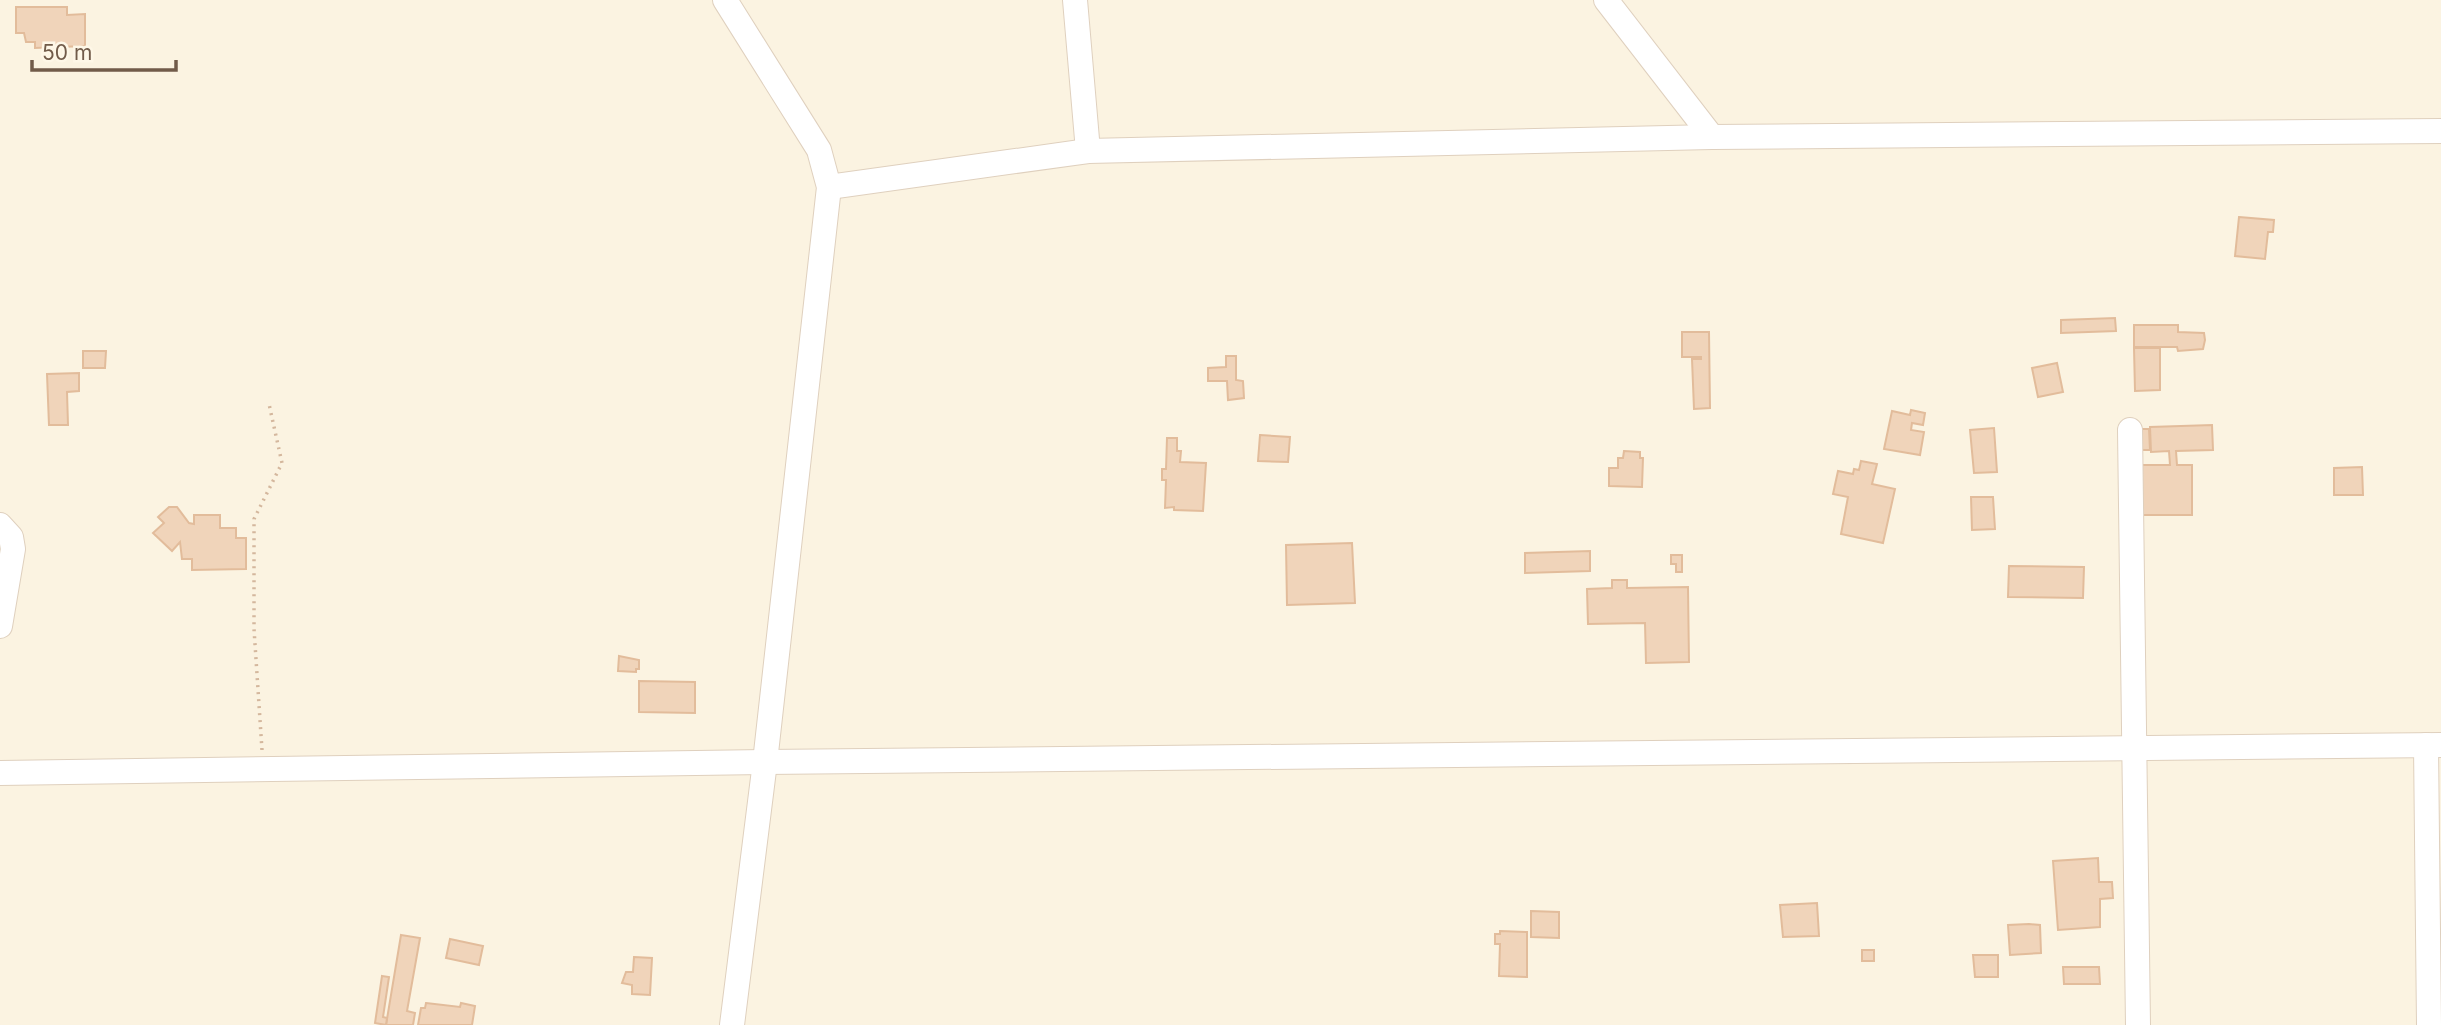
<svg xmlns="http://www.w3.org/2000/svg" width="2441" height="1025" font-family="Inter,sans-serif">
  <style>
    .building { fill: #f0d4ba; stroke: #e2bc9b; stroke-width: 2 }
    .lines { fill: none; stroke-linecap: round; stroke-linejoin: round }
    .minor-casing { stroke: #dfd0be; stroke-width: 26 }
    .path { stroke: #d4b79d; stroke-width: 3.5; stroke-dasharray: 2 5; stroke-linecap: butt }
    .minor { stroke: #fff; stroke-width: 24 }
  </style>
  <rect width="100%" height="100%" fill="#fbf3e1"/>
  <g class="building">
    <polygon points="16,7 67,7 67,15 85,14 85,46 35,48 35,42 26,42 24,33 16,33"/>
    <polygon points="2239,217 2274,220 2273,232 2268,232 2265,259 2235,256"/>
    <polygon points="2115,318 2116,331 2061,333 2061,320"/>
    <polygon points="2134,325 2178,325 2178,332 2204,333 2205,340 2203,349 2178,351 2177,347 2134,347"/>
    <polygon points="1682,332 1709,332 1710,408 1694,409 1692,359 1701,359 1701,357 1682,357"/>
    <polygon points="2134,348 2160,348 2160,390 2135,391"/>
    <polygon points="83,351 106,351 105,368 83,368"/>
    <polygon points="1226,356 1236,356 1236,380 1243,381 1244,398 1228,400 1227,381 1208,381 1208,368 1226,367"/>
    <polygon points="2057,363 2063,392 2038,397 2032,368"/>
    <polygon points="79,373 79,391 67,392 68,425 49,425 47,374"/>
    <polygon points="1911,410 1925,413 1923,425 1912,423 1911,430 1924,432 1920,455 1884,449 1892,411 1910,415"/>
    <polygon points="2212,425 2213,450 2176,451 2177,465 2192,465 2192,515 2142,515 2142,465 2170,465 2169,451 2151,452 2150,427"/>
    <polygon points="1994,428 1997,472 1974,473 1970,430"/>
    <polygon points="2142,429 2149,429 2150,450 2139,450"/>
    <polygon points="1260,435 1290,437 1288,462 1258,461"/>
    <polygon points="1167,438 1177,438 1177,451 1181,451 1180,462 1206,463 1203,511 1174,510 1174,507 1165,508 1166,480 1162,480 1162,469 1166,469"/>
    <polygon points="1624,451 1640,452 1640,458 1643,458 1642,487 1609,486 1609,468 1618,468 1618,458 1623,458"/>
    <polygon points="1861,461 1877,464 1872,484 1895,489 1883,543 1841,534 1848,497 1833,494 1838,471 1853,474 1854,469 1859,470"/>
    <polygon points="2362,467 2363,495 2334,495 2334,468"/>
    <polygon points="1971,497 1993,497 1995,529 1972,530"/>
    <polygon points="169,507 177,507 189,523 194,524 194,515 220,515 220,528 236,528 236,538 246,538 246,569 192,570 192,559 182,559 180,542 172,551 153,533 164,523 158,517"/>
    <polygon points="1352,543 1355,603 1287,605 1286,545"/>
    <polygon points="1590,551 1590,571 1525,573 1525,553"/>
    <polygon points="1671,555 1682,555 1682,572 1676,572 1676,564 1671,564"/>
    <polygon points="2009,566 2084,567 2083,598 2008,597"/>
    <polygon points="1612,580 1627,580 1627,588 1688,587 1689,662 1646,663 1645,623 1588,624 1587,589 1612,588"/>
    <polygon points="619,656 639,660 639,669 636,669 636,672 618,671"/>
    <polygon points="639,681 695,682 695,713 639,712"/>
    <polygon points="2098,858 2099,882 2112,882 2113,898 2100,899 2100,927 2058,930 2053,861"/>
    <polygon points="1817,903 1819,936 1783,937 1780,905"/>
    <polygon points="1531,911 1559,912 1559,938 1531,937"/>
    <polygon points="2029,924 2040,925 2041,953 2010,955 2008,925"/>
    <polygon points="1500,931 1527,932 1527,977 1499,976 1500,944 1495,944 1495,934 1500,934"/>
    <polygon points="401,935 420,938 407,1011 415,1013 413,1025 386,1025"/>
    <polygon points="450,939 483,946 479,965 446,958"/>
    <rect x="1862" y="950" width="12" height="11"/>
    <polygon points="1973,955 1998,955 1998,977 1975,977"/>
    <polygon points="634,957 652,958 650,995 632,994 632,985 622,983 626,972 633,972"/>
    <polygon points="2063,967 2099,967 2100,984 2064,984"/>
    <polygon points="382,976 389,977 383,1017 387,1018 386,1025 375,1023"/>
    <polygon points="426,1003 460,1007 461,1003 475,1006 472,1025 418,1025 421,1008 425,1008"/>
  </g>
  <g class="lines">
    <g class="minor-casing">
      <g id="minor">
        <polyline points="725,0 819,150 829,187 765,762 732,1025"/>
        <polyline points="1075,0 1088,151"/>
        <polyline points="1606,0 1712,137"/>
        <polyline points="829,187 1088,151 1712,137 2441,131"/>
        <polyline points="2130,430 2138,1025"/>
        <polyline points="0,525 11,537 13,549 0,626"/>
        <polyline points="2426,745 2429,1025"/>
        <polyline points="0,773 765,762 2441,745"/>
      </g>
    </g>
    <polyline class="path" points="262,750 254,629 254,519 282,463 269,404"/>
    <use href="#minor" class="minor"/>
  </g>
  <path d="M32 60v10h144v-10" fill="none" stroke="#715b49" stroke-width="3.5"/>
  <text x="42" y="60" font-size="21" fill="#715b49" stroke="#fef7e7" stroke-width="5" paint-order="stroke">50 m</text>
</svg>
